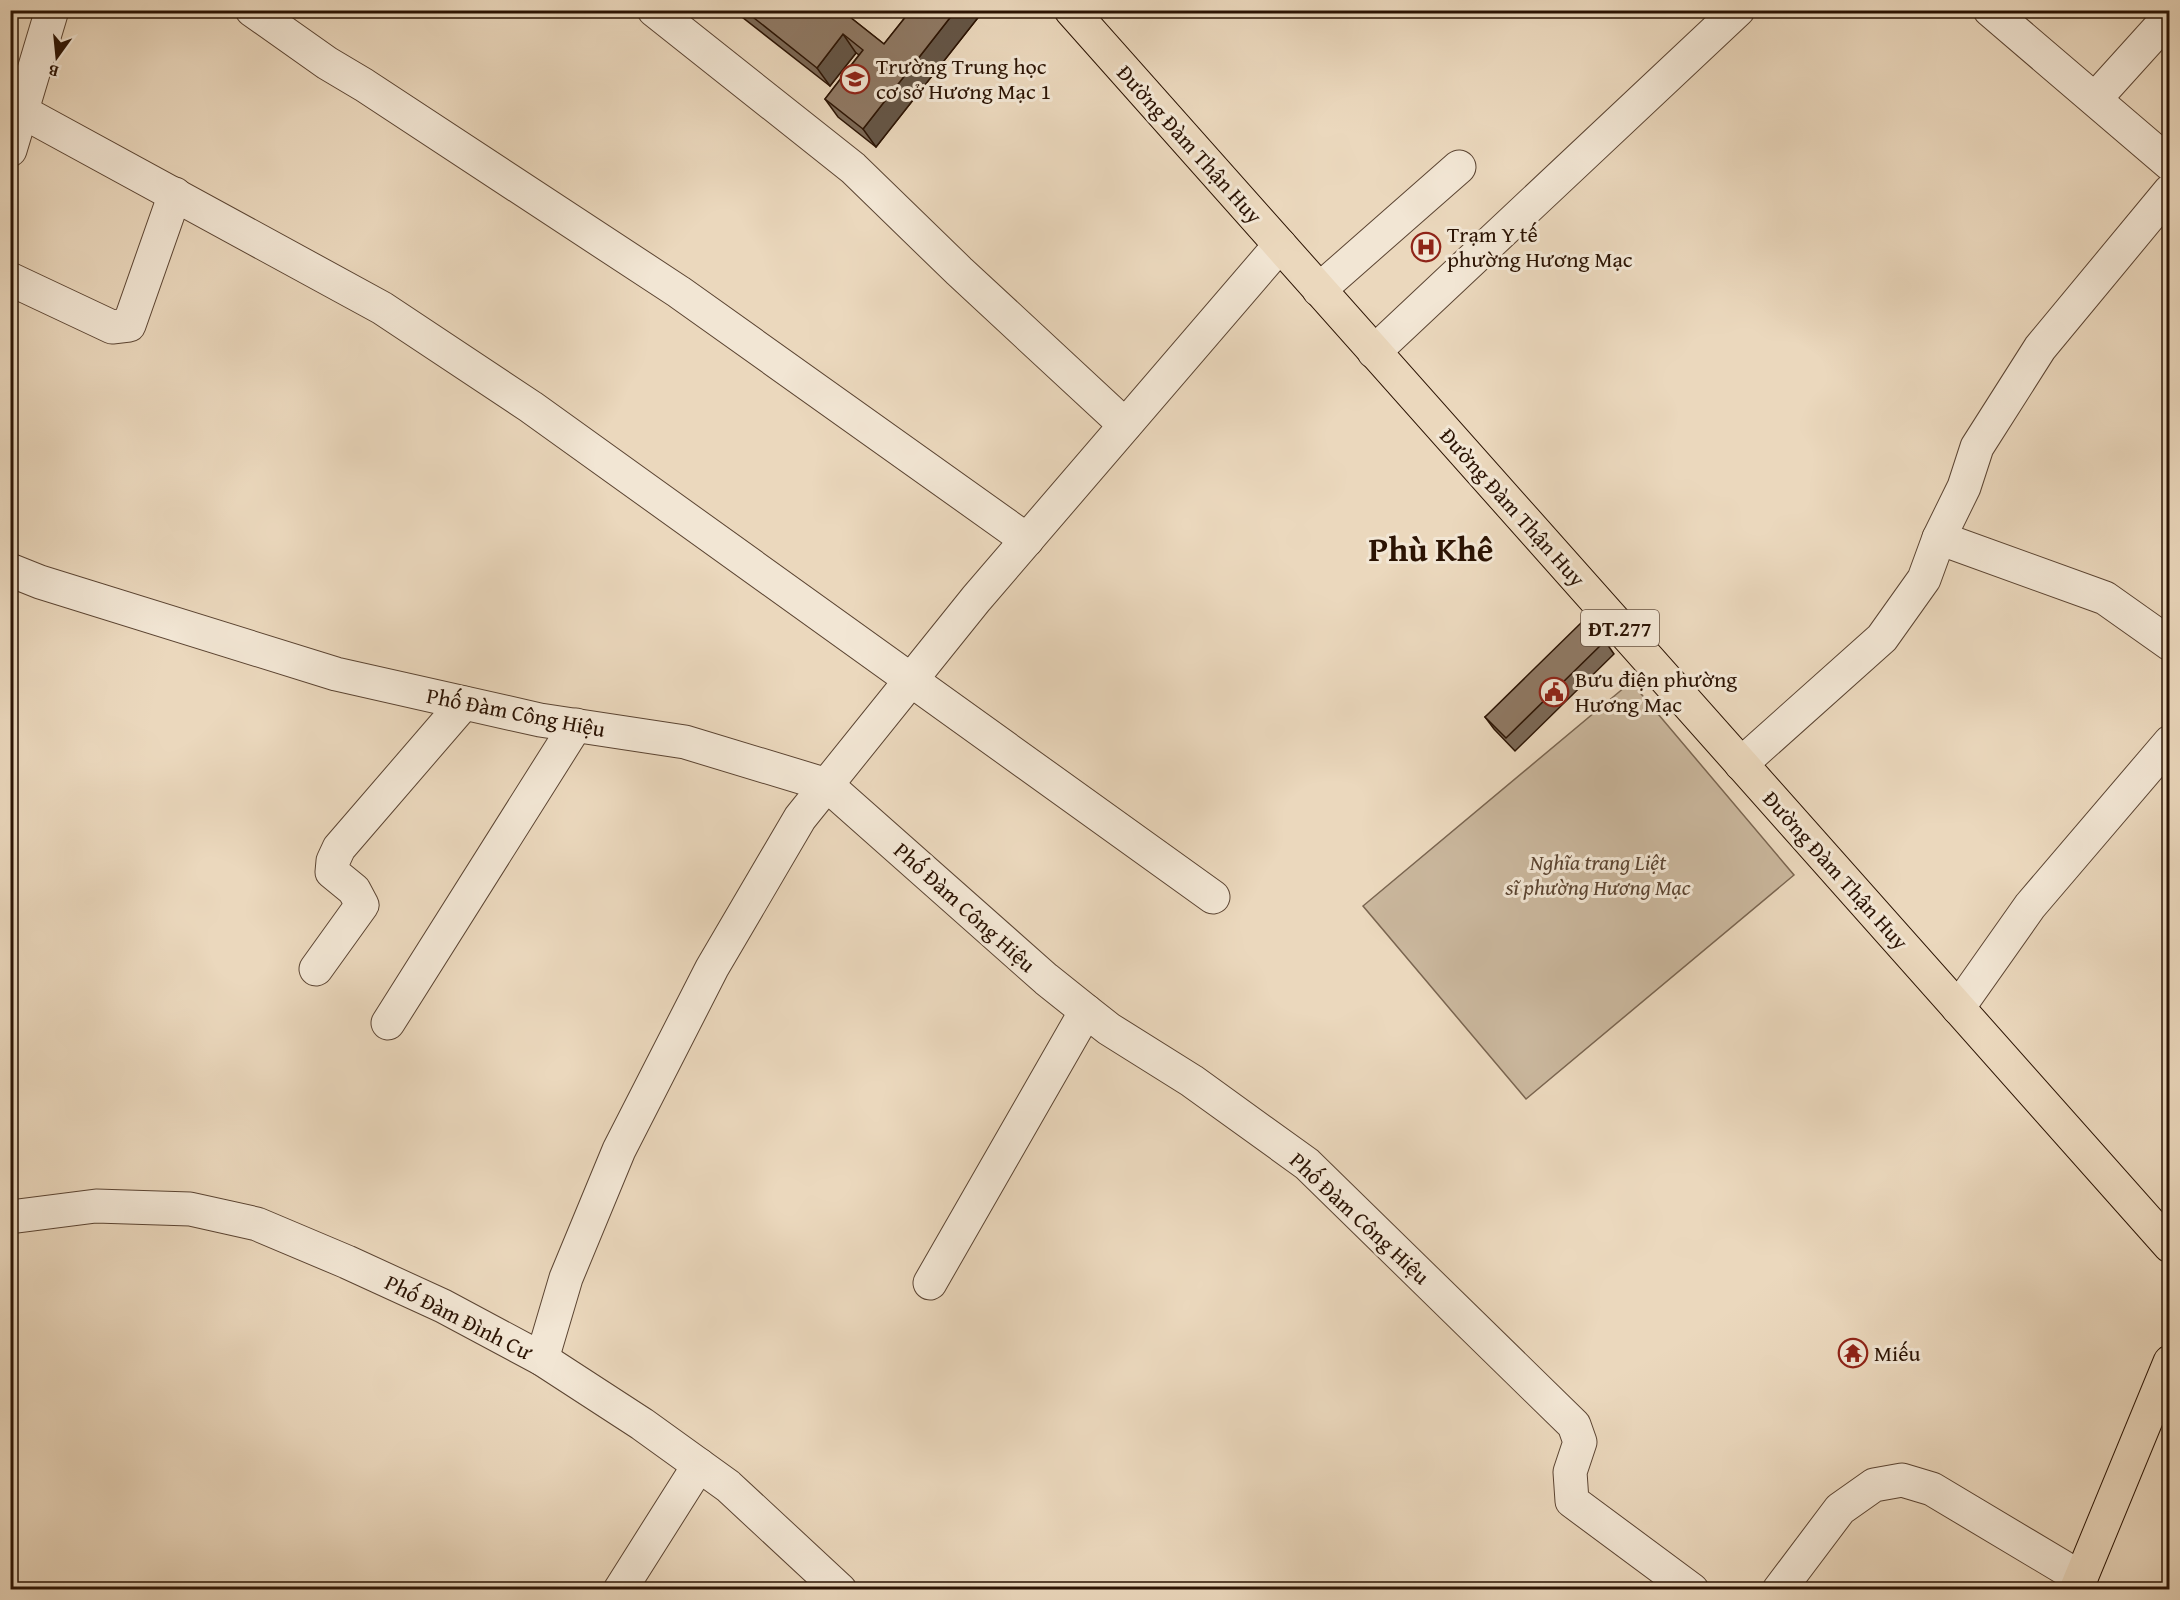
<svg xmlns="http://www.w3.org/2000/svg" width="2180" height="1600" font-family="'Gentium Book Plus',serif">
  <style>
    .green { fill: #cab79d; stroke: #7a6550; stroke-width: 1.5 }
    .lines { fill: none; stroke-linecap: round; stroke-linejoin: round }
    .minor-casing { stroke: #5b4432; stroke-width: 35 }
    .major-casing { stroke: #2b1303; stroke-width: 35 }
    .minor { stroke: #f2e6d4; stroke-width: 33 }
    .major { stroke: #ebd8bd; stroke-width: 33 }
    .wall { fill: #7b6856; stroke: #2b1303; stroke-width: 1.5 }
    .shaded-wall { fill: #645546; stroke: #2b1303; stroke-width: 1.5 }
    .building { fill: #8f7964; stroke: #2b1303; stroke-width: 1.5 }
    .labels { text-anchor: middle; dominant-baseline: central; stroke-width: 6; stroke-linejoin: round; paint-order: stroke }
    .shield { fill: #f2e6d4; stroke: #675242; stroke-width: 1.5 }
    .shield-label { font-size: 21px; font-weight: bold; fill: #2b1303 }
    .poi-label { font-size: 22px; fill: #2b1303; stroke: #f2e6d4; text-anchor: start }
    .street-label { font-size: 22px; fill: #2b1303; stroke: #f2e6d4 }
    .park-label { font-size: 22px; font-style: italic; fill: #5b4431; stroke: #f2e6d4 }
    .town-label { font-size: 34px; font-weight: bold; fill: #2b1303; stroke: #f2e6d4 }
  </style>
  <rect width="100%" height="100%" fill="#ebd8bd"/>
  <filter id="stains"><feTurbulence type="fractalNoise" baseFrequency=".00333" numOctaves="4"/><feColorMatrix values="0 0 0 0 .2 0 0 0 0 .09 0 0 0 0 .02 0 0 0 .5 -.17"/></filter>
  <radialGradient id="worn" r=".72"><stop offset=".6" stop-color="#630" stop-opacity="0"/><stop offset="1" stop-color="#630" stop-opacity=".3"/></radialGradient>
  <polygon class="green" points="1631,682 1794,875 1526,1099 1363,906"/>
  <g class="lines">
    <g class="minor-casing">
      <g id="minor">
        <polyline points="252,10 327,63 364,85 679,292 1027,540"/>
        <polyline points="654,10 853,168 959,271 1125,425"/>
        <polyline points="1990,10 2170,164"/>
        <polyline points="2095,99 2170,16"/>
        <polyline points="21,111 382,308 531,407 1213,897"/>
        <polyline points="10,150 52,10"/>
        <polyline points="10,279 112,327 129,325 175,194"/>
        <polyline points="1319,290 1459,167"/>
        <polyline points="1374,352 1738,10"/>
        <polyline points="1939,538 2105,598 2170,644"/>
        <polyline points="10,570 40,582 336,674 540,720 685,742 827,785 1046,979 1086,1011 1109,1029 1192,1081 1307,1164 1574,1425 1580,1442 1570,1472 1572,1501 1692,1590"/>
        <polyline points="1741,764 1882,638 1924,579 1939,538 1964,487 1977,447 2040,348 2170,191"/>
        <polyline points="316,969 362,905 354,890 332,872 333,861 339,848 464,703"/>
        <polyline points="1958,1008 2030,906 2170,742"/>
        <polyline points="388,1023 576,725"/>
        <polyline points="10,1217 96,1206 190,1209 257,1224 347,1262 443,1306 542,1359 642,1424 728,1486 840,1590"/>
        <polyline points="930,1283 1086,1011"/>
        <polyline points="542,1359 566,1278 619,1150 712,968 800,818 976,599 1280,245"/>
        <polyline points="620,1590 699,1465"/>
        <polyline points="1779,1590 1840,1509 1874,1485 1902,1480 1932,1489 2081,1578"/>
      </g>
    </g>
    <g class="major-casing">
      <g id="major">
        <polyline points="1071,10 2170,1246"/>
        <polyline points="2076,1590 2170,1362"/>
      </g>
    </g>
    <use href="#minor" class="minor"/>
    <use href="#major" class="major"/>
  </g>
  <g class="wall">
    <polygon points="733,10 841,10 884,44 911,10 984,10 876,147 838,117 825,99 859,55 856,53 830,86"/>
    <polygon points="1605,641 1614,654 1515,751 1494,729 1485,717"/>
  </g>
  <g class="shaded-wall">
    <polygon points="956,10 984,10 876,147 863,129"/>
    <polygon points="843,34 856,53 830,86 817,68"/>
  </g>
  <g class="building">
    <polygon points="744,10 841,10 884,44 911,10 956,10 863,129 825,99 863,50 843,34 817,68"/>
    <polygon points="1584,620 1605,641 1506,738 1485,717"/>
  </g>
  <defs>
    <g id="school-ring" transform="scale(1.5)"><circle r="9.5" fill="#f2e6d4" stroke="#8f2418" stroke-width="1.5"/><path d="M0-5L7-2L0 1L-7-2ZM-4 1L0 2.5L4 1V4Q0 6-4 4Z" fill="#8f2418"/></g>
    <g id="hospital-ring" transform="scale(1.5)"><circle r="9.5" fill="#f2e6d4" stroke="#8f2418" stroke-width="1.5"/><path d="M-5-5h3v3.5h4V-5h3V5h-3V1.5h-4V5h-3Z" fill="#8f2418"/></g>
    <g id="civic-ring" transform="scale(1.5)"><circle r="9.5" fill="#f2e6d4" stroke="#8f2418" stroke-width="1.5"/><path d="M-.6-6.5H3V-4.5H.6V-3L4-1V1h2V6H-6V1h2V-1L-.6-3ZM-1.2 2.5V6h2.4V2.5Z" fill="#8f2418"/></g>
    <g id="temple-ring" transform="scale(1.5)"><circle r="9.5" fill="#f2e6d4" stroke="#8f2418" stroke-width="1.5"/><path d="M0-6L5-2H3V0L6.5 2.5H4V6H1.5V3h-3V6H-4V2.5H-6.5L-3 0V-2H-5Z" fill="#8f2418"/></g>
  </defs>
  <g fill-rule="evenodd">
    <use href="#school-ring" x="855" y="79"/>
    <use href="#hospital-ring" x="1426" y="247"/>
    <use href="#civic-ring" x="1554" y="692"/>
    <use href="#temple-ring" x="1853" y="1353"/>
  </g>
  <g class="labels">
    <rect class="shield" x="1581" y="610" width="78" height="36" rx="4.5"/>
    <g class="shield-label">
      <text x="1620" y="628">ĐT.277</text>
    </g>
    <g class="poi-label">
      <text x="876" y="66">Trường Trung học<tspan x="876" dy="25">cơ sở Hương Mạc 1</tspan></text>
      <text x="1447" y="234">Trạm Y tế<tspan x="1447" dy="25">phường Hương Mạc</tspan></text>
      <text x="1575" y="679">Bưu điện phường<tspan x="1575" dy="25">Hương Mạc</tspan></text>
      <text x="1874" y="1353">Miếu</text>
    </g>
    <g class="street-label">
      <text transform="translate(1190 144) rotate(48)">Đường Đàm Thận Huy</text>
      <text transform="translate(1513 507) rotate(48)">Đường Đàm Thận Huy</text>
      <text transform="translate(516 712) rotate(11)">Phố Đàm Công Hiệu</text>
      <text transform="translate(1836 870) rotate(48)">Đường Đàm Thận Huy</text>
      <text transform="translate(965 907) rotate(42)">Phố Đàm Công Hiệu</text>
      <text transform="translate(1360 1218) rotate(43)">Phố Đàm Công Hiệu</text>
      <text transform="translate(459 1317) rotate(27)">Phố Đàm Đình Cư</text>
    </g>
    <g class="park-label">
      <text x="1598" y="862">Nghĩa trang Liệt<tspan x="1598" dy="25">sĩ phường Hương Mạc</tspan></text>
    </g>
    <g class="town-label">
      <text x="1431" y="548">Phù Khê</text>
    </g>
  </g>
  <rect width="2180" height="1600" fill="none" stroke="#ebd8bd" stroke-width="36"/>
  <rect x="12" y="12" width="2156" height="1576" fill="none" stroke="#2b1303" stroke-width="3"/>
  <rect x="18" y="18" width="2144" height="1564" fill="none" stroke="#2b1303" stroke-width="1.5"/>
  <g transform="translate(57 57) rotate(195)" stroke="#f2e6d4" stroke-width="4.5" paint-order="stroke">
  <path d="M0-4.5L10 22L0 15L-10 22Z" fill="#2b1303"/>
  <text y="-9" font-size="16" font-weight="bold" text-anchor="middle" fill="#2b1303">B</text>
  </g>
  <rect width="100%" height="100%" filter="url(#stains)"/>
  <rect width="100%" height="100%" fill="url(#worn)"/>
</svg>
